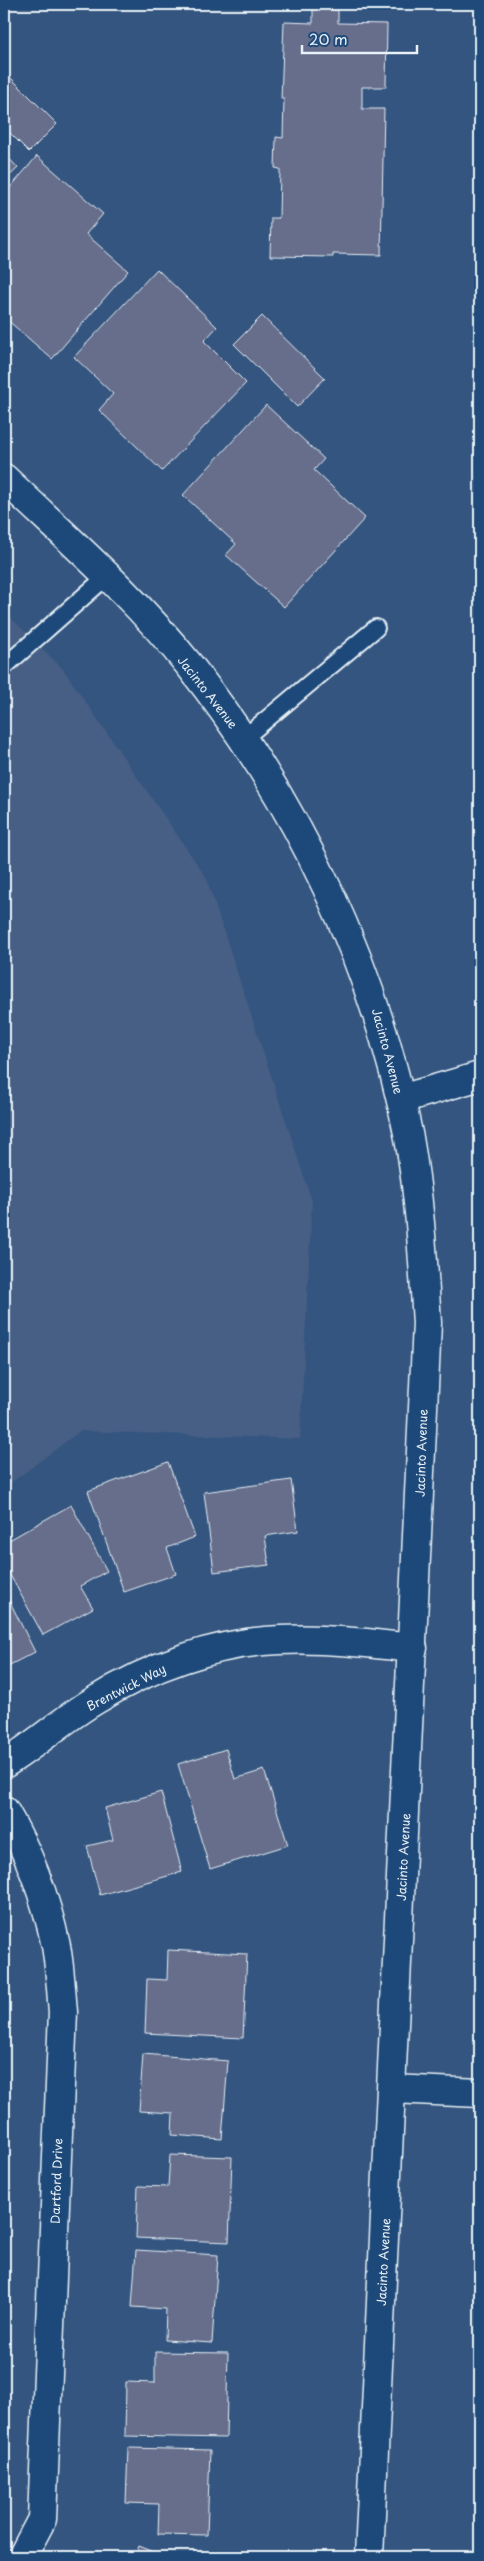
<svg xmlns="http://www.w3.org/2000/svg" width="484" height="2561" font-family="'Playpen Sans',sans-serif">
  <style>
    .built { fill: #465f85 }
    .building { fill: #666e8c; stroke: #e8f1f8 }
    .lines { fill: none; stroke-linecap: round; stroke-linejoin: round }
    .service-casing { stroke: #e8f1f8; stroke-width: 20 }
    .minor-casing { stroke: #e8f1f8; stroke-width: 31 }
    .tertiary-casing { stroke: #e8f1f8; stroke-width: 31 }
    .service { stroke: #1f4a7a; stroke-width: 16 }
    .minor { stroke: #1f4a7a; stroke-width: 28 }
    .tertiary { stroke: #1f4a7a; stroke-width: 28 }
    .labels { text-anchor: middle; dominant-baseline: central; stroke-width: 4; stroke-linejoin: round; paint-order: stroke }
    .street-label { font-size: 12px; fill: #e8f1f8; stroke: #1f4a7a }
  </style>
  <rect width="100%" height="100%" fill="#34557f"/>
  <filter id="ink" filterUnits="userSpaceOnUse"><feTurbulence type="fractalNoise" baseFrequency=".02" numOctaves="2"/><feDisplacementMap in="SourceGraphic" scale="10" xChannelSelector="R" yChannelSelector="G"/><feConvolveMatrix kernelMatrix="1 2 1 2 8 2 1 2 1" color-interpolation-filters="sRGB"/></filter>
  <g filter="url(#ink)">
    <polygon class="built" points="4,611 63,669 206,877 312,1201 300,1439 80,1431 4,1488"/>
    <g class="building">
      <polygon points="313,9 338,10 338,23 387,24 386,87 362,87 362,109 384,109 381,255 333,254 333,257 270,256 271,218 279,218 280,169 275,168 276,137 283,138 284,99 281,99 284,22 313,23"/>
      <polygon points="4,71 57,124 29,152 4,127"/>
      <polygon points="4,153 18,168 4,181"/>
      <polygon points="37,156 103,214 86,234 128,271 52,359 4,317 4,195"/>
      <polygon points="157,269 217,327 204,341 246,383 162,471 99,410 113,394 74,357"/>
      <polygon points="262,316 325,378 297,407 234,344"/>
      <polygon points="266,405 324,459 314,470 365,518 284,607 226,555 236,544 183,495"/>
      <polygon points="168,1462 195,1537 167,1548 176,1574 124,1592 88,1491"/>
      <polygon points="291,1480 298,1531 265,1536 269,1565 214,1572 204,1492"/>
      <polygon points="71,1505 107,1571 80,1586 93,1608 43,1635 4,1564 4,1543"/>
      <polygon points="4,1590 35,1652 4,1668"/>
      <polygon points="226,1749 235,1779 264,1770 288,1845 210,1869 178,1764"/>
      <polygon points="161,1792 182,1872 100,1895 87,1846 113,1840 105,1808"/>
      <polygon points="168,1950 247,1954 243,2038 145,2033 147,1979 167,1980"/>
      <polygon points="143,2054 228,2061 222,2139 172,2135 173,2113 139,2111"/>
      <polygon points="170,2155 232,2157 229,2242 136,2238 138,2186 168,2187"/>
      <polygon points="136,2250 218,2255 212,2343 165,2340 166,2309 132,2307"/>
      <polygon points="155,2352 228,2353 226,2438 125,2436 126,2382 155,2383"/>
      <polygon points="128,2448 210,2450 207,2535 158,2534 159,2504 126,2503"/>
      <polygon points="139,2546 167,2557 135,2557"/>
    </g>
    <g class="lines">
      <g class="service-casing">
        <g id="service">
          <polyline points="4,667 107,576"/>
          <polyline points="244,738 376,628"/>
        </g>
      </g>
      <g class="minor-casing">
        <g id="minor">
          <polyline points="401,1099 480,1076"/>
          <path d="M4,1764C35,1745 62,1720 94,1701C148,1667 216,1642 280,1640C325,1638 368,1643 413,1648"/>
          <path d="M4,1810C29,1852 46,1899 56,1946C60,1968 61,1990 63,2012L42,2519L22,2557"/>
          <polyline points="392,2089 480,2093"/>
        </g>
      </g>
      <g class="tertiary-casing">
        <path id="tertiary" d="M4,478C68,539 135,597 190,666C299,805 375,965 409,1138C420,1199 423,1261 427,1323L369,2557"/>
      </g>
      <use href="#service" class="service"/>
      <use href="#minor" class="minor"/>
      <use href="#tertiary" class="tertiary"/>
    </g>
  </g>
  <g class="labels">
    <g class="street-label">
      <text transform="translate(208 692) rotate(52)">Jacinto Avenue</text>
      <text transform="translate(388 1051) rotate(75)">Jacinto Avenue</text>
      <text transform="translate(421 1453) rotate(-88)">Jacinto Avenue</text>
      <text transform="translate(126 1687) rotate(-27)">Brentwick Way</text>
      <text transform="translate(403 1857) rotate(-87)">Jacinto Avenue</text>
      <text transform="translate(56 2181) rotate(-88)">Dartford Drive</text>
      <text transform="translate(383 2262) rotate(-87)">Jacinto Avenue</text>
    </g>
  </g>
  <rect width="484" height="2561" fill="none" stroke="#1f4a7a" stroke-width="20"/>
  <rect x="10" y="10" width="464" height="2541" fill="none" stroke="#e8f1f8" stroke-width="2" filter="url(#ink)"/>
  <path d="M302 45v8h115v-8" fill="none" stroke="#e8f1f8" stroke-width="2.5"/>
  <text x="309" y="45" font-size="15" fill="#e8f1f8" stroke="#1f4a7a" stroke-width="4" paint-order="stroke">20 m</text>
</svg>
